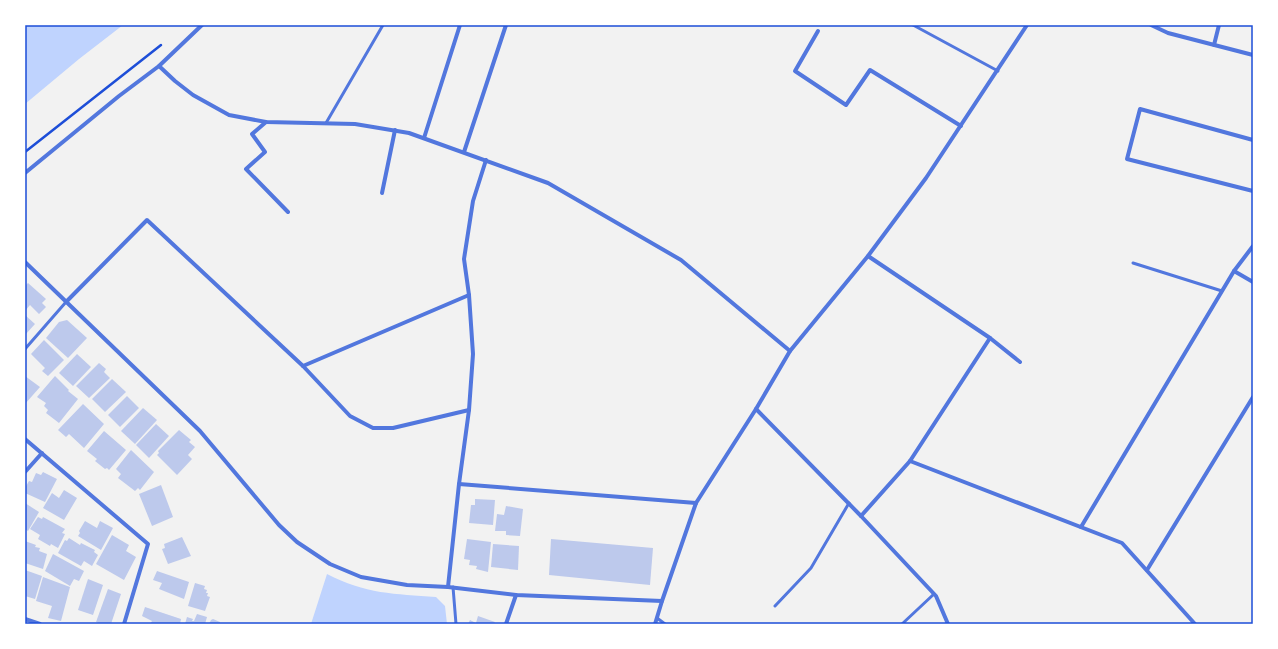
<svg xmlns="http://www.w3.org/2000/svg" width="1278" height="649" font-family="Overpass,sans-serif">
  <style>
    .water { fill: #bfd3fe }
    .building { fill: #bdc9ec }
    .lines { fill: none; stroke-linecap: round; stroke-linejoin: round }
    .path { stroke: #1d4ed8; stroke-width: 2.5 }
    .service { stroke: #5277de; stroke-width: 3 }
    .minor { stroke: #5277de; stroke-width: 4 }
    .neatline { fill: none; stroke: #1d4ed8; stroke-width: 1.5 }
  </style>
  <rect width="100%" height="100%" fill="#f2f2f2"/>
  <g class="water">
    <polygon points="25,25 123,25 79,59 25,104"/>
    <path d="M327,574C365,594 395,594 436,597L445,606L447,624H311Z"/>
  </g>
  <g class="building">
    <polygon points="28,283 46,299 42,303 46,307 39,314 30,305 25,311 25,286"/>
    <polygon points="25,315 35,324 25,335"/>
    <polygon points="67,320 87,338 68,358 46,338 59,322"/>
    <polygon points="44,340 64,360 48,376 42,371 45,368 31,354"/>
    <polygon points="77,354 91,367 73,386 59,373"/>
    <polygon points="99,363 106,369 104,372 110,378 89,398 76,386"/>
    <polygon points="25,376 40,387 25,404"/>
    <polygon points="55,376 69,390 68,391 78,399 59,423 46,413 48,410 44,406 46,403 37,397"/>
    <polygon points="112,379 126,392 105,412 92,399"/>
    <polygon points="127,396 139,408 120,427 108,415"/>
    <polygon points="83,404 104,424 84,448 69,434 66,437 58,430"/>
    <polygon points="143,408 157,420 135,444 121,431"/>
    <polygon points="156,424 169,436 149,458 136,445"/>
    <polygon points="179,430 191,440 189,442 195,447 188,455 192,459 177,475 157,455 159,453 158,451"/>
    <polygon points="104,431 126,450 109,470 107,468 105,469 95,461 97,459 87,451"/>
    <polygon points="131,450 154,472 140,490 138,488 135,491 118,478 121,474 116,469"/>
    <polygon points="43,472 57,479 45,502 25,493 25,488 29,481 32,482 36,473 41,475"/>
    <polygon points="161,485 173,517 152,526 139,494"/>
    <polygon points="64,490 77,498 64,520 43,508 52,493 59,498"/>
    <polygon points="475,499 495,500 493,525 469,523 471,505 475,505"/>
    <polygon points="25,503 39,512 28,531 25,529"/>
    <polygon points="506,506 523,509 520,536 506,535 506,531 495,531 497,514 504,515"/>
    <polygon points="38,517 42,519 43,517 65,529 62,533 65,534 58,548 51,544 50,546 38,539 40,535 30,529"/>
    <polygon points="85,521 97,528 100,521 113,528 101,550 78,536 80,533 79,531"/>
    <polygon points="112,535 129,545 126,551 136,557 124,580 96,564"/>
    <polygon points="182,537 191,556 168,564 162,549 165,548 164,544"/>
    <polygon points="69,538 80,545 81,543 95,550 94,552 98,555 92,566 84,561 81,566 58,553 65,540 67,541"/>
    <polygon points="467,539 491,542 488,572 476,569 477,566 469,565 470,560 464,559"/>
    <polygon points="551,539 653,548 650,585 549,575"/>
    <polygon points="25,541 36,545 35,547 40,548 39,551 47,554 43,569 25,563"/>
    <polygon points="493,544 519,546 518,570 491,567"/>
    <polygon points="53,554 84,571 79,581 74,579 70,586 45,571"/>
    <polygon points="25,570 42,576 35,599 25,596"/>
    <polygon points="157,571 189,582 184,599 159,589 162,583 153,580"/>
    <polygon points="43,577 70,587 61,621 48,618 52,606 36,601"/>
    <polygon points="88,579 103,585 93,615 78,610"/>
    <polygon points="195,583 205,586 204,589 207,590 206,593 208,593 207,596 210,597 205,611 188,606"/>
    <polygon points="108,589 121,594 111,624 101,624 96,622"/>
    <polygon points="145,607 181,619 180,624 150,624 152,621 142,616"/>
    <polygon points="197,614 207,617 205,624 185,624 187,617 193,619 192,621 194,621"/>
    <polygon points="478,616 495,622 494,624 468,624 470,620 476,623"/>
    <polygon points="213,619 220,622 220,624 209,624 211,620"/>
  </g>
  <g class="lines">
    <polyline class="path" points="25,152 161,45"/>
    <g class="service">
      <polyline points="913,25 998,71"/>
      <polyline points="326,123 383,25"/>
      <polyline points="1133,263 1222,291"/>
      <polyline points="25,349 66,302"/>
      <polyline points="453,587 456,624"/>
      <polyline points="775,606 811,568 849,503"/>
      <polyline points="657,618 665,624"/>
      <polyline points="902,624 934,594"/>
    </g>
    <g class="minor">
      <polyline points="1151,25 1168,33 1253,55"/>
      <polyline points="818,31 795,71 846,105 870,70 961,126"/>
      <polyline points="1214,45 1219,25"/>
      <polyline points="159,66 175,81 193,95 229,115 266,122 355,124 409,133 548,183 681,260 790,351"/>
      <polyline points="266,122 252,134 265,152 246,169 288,212"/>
      <polyline points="424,138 460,25"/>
      <polyline points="1253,140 1140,109 1127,159 1253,191"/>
      <polyline points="464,152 506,25"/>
      <polyline points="25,173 119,96 159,66 202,25"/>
      <polyline points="382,193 395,130"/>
      <polyline points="868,256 990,338 1020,362"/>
      <polyline points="25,262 200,431 279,525 297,542 330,564 361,577 407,585 448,587 516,595 662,601"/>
      <polyline points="1234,271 1253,282"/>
      <polyline points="66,302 147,220 303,366 350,416 373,428 393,428 469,410"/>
      <polyline points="303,366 469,295"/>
      <polyline points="756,409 861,516 936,596 948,624"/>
      <polyline points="25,439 148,544 124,624"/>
      <polyline points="910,461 1122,543 1195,624"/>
      <polyline points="25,472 42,453"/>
      <polyline points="459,484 696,503"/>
      <polyline points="861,516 910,461 990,338"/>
      <polyline points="1081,527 1234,271 1253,246"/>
      <polyline points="1147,570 1253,397"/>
      <polyline points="448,587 459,484 469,410 473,354 469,295 464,259 473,201 486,160"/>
      <polyline points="25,619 40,624"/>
      <polyline points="506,624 516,595"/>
      <polyline points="655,624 662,601 696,503 756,409 790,351 868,256 926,178 1027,25"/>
    </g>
  </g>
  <rect width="1278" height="649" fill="none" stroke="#ffffff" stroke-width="52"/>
  <rect x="26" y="26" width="1226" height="597" class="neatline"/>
</svg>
